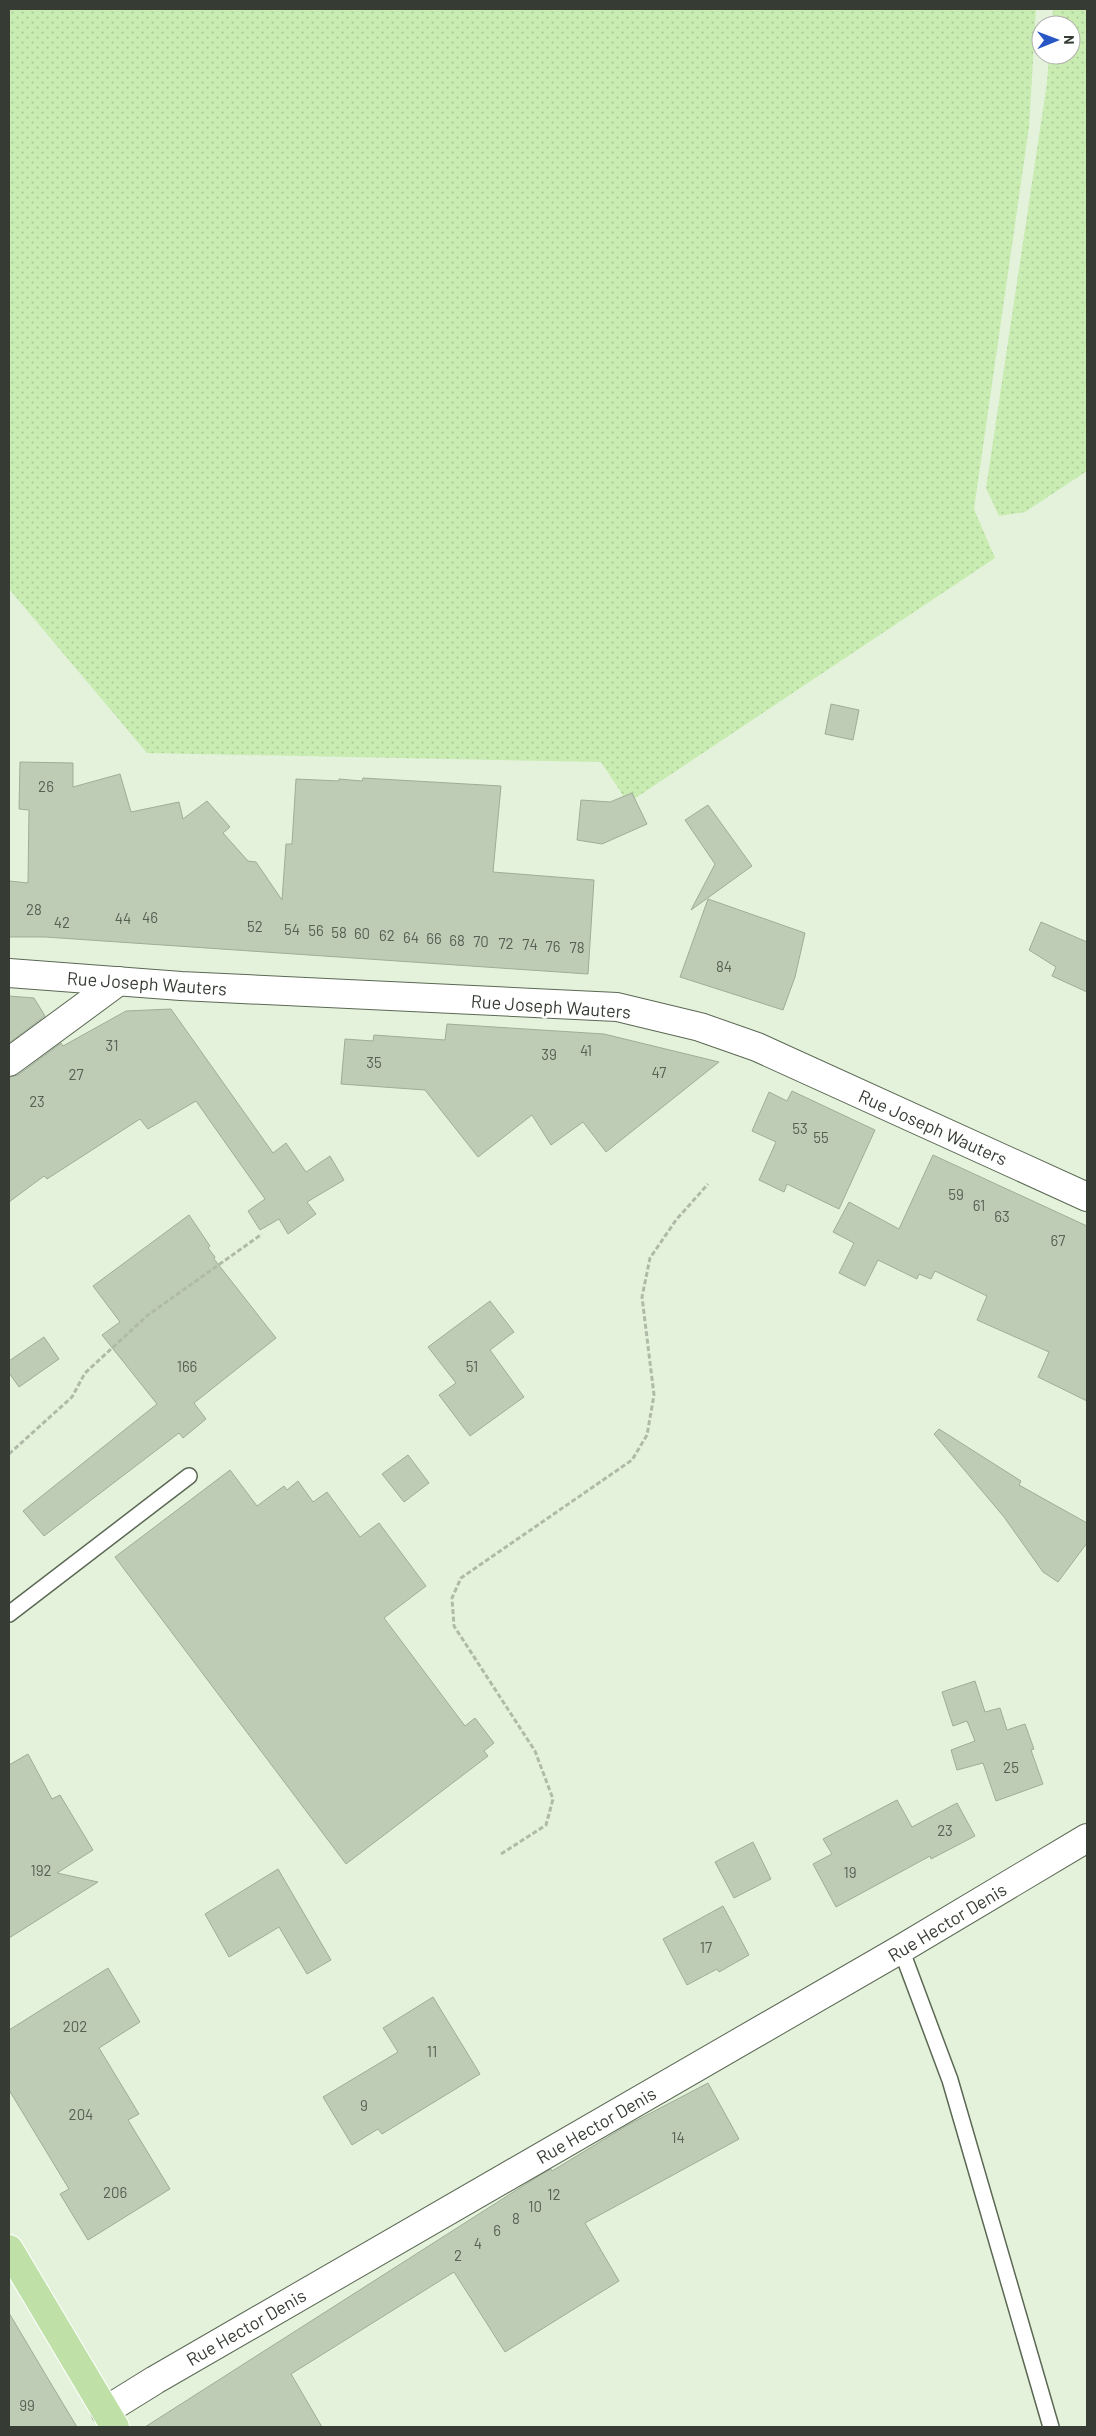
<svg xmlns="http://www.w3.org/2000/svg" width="1096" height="2436" font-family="Barlow,sans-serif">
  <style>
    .grass { fill: url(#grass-dots) }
    .building { fill: #beccb6; stroke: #9fad97 }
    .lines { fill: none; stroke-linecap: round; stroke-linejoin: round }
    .lane-casing { stroke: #5b6854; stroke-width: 18 }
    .street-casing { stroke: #5b6854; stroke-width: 30 }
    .secondary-casing { stroke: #5b6854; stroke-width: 30 }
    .primary-casing { stroke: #fff; stroke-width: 30 }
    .path { stroke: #afbba8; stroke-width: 3; stroke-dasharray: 5 2.5; stroke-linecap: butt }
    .lane { stroke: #fff; stroke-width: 15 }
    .street { stroke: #fff; stroke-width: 28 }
    .secondary { stroke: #fff; stroke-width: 28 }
    .primary { stroke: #bfe1a7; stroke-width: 28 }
    .labels { text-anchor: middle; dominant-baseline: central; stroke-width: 5; stroke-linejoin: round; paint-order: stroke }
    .number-label { font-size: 15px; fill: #586054 }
    .street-label { font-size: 18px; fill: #363c33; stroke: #fff }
  </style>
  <defs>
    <pattern id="grass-dots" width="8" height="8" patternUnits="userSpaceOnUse" patternTransform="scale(1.25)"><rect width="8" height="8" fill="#c8ecb1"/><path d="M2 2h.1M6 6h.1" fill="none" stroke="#accb99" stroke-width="1.8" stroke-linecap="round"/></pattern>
  </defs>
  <rect width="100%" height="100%" fill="#e4f2db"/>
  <g class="grass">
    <polygon points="9,9 1036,9 1029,127 974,509 995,558 628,803 601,762 147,753 9,589"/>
    <polygon points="1053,9 1087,9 1087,471 1025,512 999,516 986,488 1047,83 1049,55 1071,55 1071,25 1052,25"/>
  </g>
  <g class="building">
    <polygon points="831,704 859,710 853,740 825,734"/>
    <polygon points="20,762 73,763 73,787 120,774 131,812 179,802 183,819 207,801 230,827 223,833 248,861 256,862 282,900 286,844 292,844 296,779 339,781 339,779 362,781 363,778 501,786 493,872 594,880 588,974 45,937 9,937 9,881 28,883 29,810 19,809"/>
    <polygon points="632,793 647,824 602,844 577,840 581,800 610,802"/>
    <polygon points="708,805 752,866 691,910 715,864 685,820"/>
    <polygon points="708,899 805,933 795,977 783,1010 680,977"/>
    <polygon points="1041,922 1087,942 1087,992 1052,976 1056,967 1029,950"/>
    <polygon points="9,996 34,998 45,1016 9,1043"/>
    <polygon points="171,1009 273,1153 286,1143 306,1172 330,1156 344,1180 307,1202 316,1214 288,1234 279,1219 260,1230 248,1211 265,1199 196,1101 148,1129 140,1119 47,1179 44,1176 9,1202 9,1077 18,1075 61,1043 63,1046 126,1011"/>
    <polygon points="447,1024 604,1034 719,1062 606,1152 583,1122 551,1145 532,1115 478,1157 425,1090 341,1084 345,1039 373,1041 374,1035 445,1040"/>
    <polygon points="792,1091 875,1130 839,1209 787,1184 784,1192 759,1180 776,1142 752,1131 769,1092 787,1101"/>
    <polygon points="933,1155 1087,1226 1087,1401 1038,1377 1049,1352 977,1320 987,1296 935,1271 931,1279 919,1274 917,1279 878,1260 865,1286 839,1273 854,1243 833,1232 849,1202 899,1229"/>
    <polygon points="189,1215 210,1246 208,1248 215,1257 214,1259 276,1338 194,1403 206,1419 183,1438 179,1433 44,1536 23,1511 157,1404 102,1335 120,1322 93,1286"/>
    <polygon points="490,1301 514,1332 490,1350 524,1397 470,1436 439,1395 456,1383 428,1347"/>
    <polygon points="44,1337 59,1359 19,1387 9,1373 9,1361"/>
    <polygon points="939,1429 1021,1481 1019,1485 1087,1523 1087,1543 1058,1582 1043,1572 1004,1517 934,1434"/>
    <polygon points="408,1455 429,1483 404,1502 382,1474"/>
    <polygon points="230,1470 257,1506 284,1486 287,1490 298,1481 313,1502 327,1492 360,1537 379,1523 426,1586 384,1618 465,1726 475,1718 494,1743 484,1751 488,1756 346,1864 115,1557"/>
    <polygon points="975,1681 985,1712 1000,1708 1007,1730 1025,1724 1034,1749 1031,1750 1043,1784 996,1801 983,1763 957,1770 951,1750 975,1741 967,1721 953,1726 942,1692"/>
    <polygon points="28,1754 52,1799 60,1795 93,1850 57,1873 98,1882 9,1938 9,1765"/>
    <polygon points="897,1800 912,1827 957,1803 975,1836 931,1859 930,1856 836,1907 813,1864 832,1854 823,1839"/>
    <polygon points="753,1842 771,1879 734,1898 715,1862"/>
    <polygon points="278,1869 331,1960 307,1974 279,1927 229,1957 205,1914"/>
    <polygon points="723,1906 749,1955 719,1972 717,1969 687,1985 663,1939"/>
    <polygon points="108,1968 140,2022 99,2048 139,2114 128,2120 170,2189 88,2240 60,2194 69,2189 9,2090 9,2030"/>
    <polygon points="433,1997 480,2074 382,2134 378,2129 352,2145 323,2097 398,2052 383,2028"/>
    <polygon points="708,2083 739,2139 585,2223 619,2281 505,2352 454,2272 291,2374 322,2427 145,2427 540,2175 551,2169 552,2171 626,2126"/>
    <polygon points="9,2313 47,2377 77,2427 9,2427"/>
  </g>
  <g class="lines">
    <g class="lane-casing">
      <g id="lane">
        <polyline points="9,1614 189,1476"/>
        <polyline points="901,1949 950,2080 1051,2427"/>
      </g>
    </g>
    <g class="street-casing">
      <polyline id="street" points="9,1062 119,981"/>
    </g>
    <g class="secondary-casing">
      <g id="secondary">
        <polyline points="9,973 181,986 617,1007 700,1027 757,1047 1087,1197"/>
        <polyline points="105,2411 155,2380 901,1949 1087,1838"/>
      </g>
    </g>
    <g class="primary-casing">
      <polyline id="primary" points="9,2249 115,2427"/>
    </g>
    <g class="path">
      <polyline points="9,1454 72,1397 85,1373 148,1315 262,1234"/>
      <polyline points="501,1854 546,1825 553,1799 535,1751 454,1626 452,1598 461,1578 632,1460 647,1435 654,1395 642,1297 650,1258 676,1220 708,1184"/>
    </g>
    <use href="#lane" class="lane"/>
    <use href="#street" class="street"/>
    <use href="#secondary" class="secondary"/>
    <use href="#primary" class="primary"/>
  </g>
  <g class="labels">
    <g class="number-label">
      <text x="46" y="786">26</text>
      <text x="34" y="909">28</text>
      <text x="150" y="917">46</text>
      <text x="123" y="918">44</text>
      <text x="62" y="922">42</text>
      <text x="255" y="926">52</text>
      <text x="292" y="929">54</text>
      <text x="316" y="930">56</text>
      <text x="339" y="932">58</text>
      <text x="362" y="933">60</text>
      <text x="387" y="935">62</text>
      <text x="411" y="937">64</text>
      <text x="434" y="938">66</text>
      <text x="457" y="940">68</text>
      <text x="481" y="941">70</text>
      <text x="506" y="943">72</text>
      <text x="530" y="944">74</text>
      <text x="553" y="946">76</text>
      <text x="577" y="947">78</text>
      <text x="724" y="966">84</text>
      <text x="112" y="1045">31</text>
      <text x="586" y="1050">41</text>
      <text x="549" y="1054">39</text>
      <text x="374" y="1062">35</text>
      <text x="659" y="1072">47</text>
      <text x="76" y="1074">27</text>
      <text x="37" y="1101">23</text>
      <text x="800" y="1128">53</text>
      <text x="821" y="1137">55</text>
      <text x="956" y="1194">59</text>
      <text x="979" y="1205">61</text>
      <text x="1002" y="1216">63</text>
      <text x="1058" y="1240">67</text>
      <text x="187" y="1366">166</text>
      <text x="472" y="1366">51</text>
      <text x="1011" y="1767">25</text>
      <text x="945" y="1830">23</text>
      <text x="41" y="1870">192</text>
      <text x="850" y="1872">19</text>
      <text x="706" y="1947">17</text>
      <text x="75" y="2026">202</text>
      <text x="432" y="2051">11</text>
      <text x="364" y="2105">9</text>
      <text x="81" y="2114">204</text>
      <text x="678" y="2137">14</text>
      <text x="115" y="2192">206</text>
      <text x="554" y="2194">12</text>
      <text x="535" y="2206">10</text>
      <text x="516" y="2218">8</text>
      <text x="497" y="2230">6</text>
      <text x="478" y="2243">4</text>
      <text x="458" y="2255">2</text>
      <text x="27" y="2405">99</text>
    </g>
    <g class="street-label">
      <text transform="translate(147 983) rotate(4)">Rue Joseph Wauters</text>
      <text transform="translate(551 1006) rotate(4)">Rue Joseph Wauters</text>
      <text transform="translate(933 1127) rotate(24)">Rue Joseph Wauters</text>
      <text transform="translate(947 1922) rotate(-31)">Rue Hector Denis</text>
      <text transform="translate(596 2125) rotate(-30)">Rue Hector Denis</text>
      <text transform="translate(246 2327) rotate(-30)">Rue Hector Denis</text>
    </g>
  </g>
  <rect width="1096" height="2436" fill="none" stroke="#363c33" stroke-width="20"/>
  <g transform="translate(1056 40) rotate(89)"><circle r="24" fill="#ffffff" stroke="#afb1ad"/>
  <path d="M0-4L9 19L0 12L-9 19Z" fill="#2857c5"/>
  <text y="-8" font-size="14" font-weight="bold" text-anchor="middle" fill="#363c33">N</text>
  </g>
</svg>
